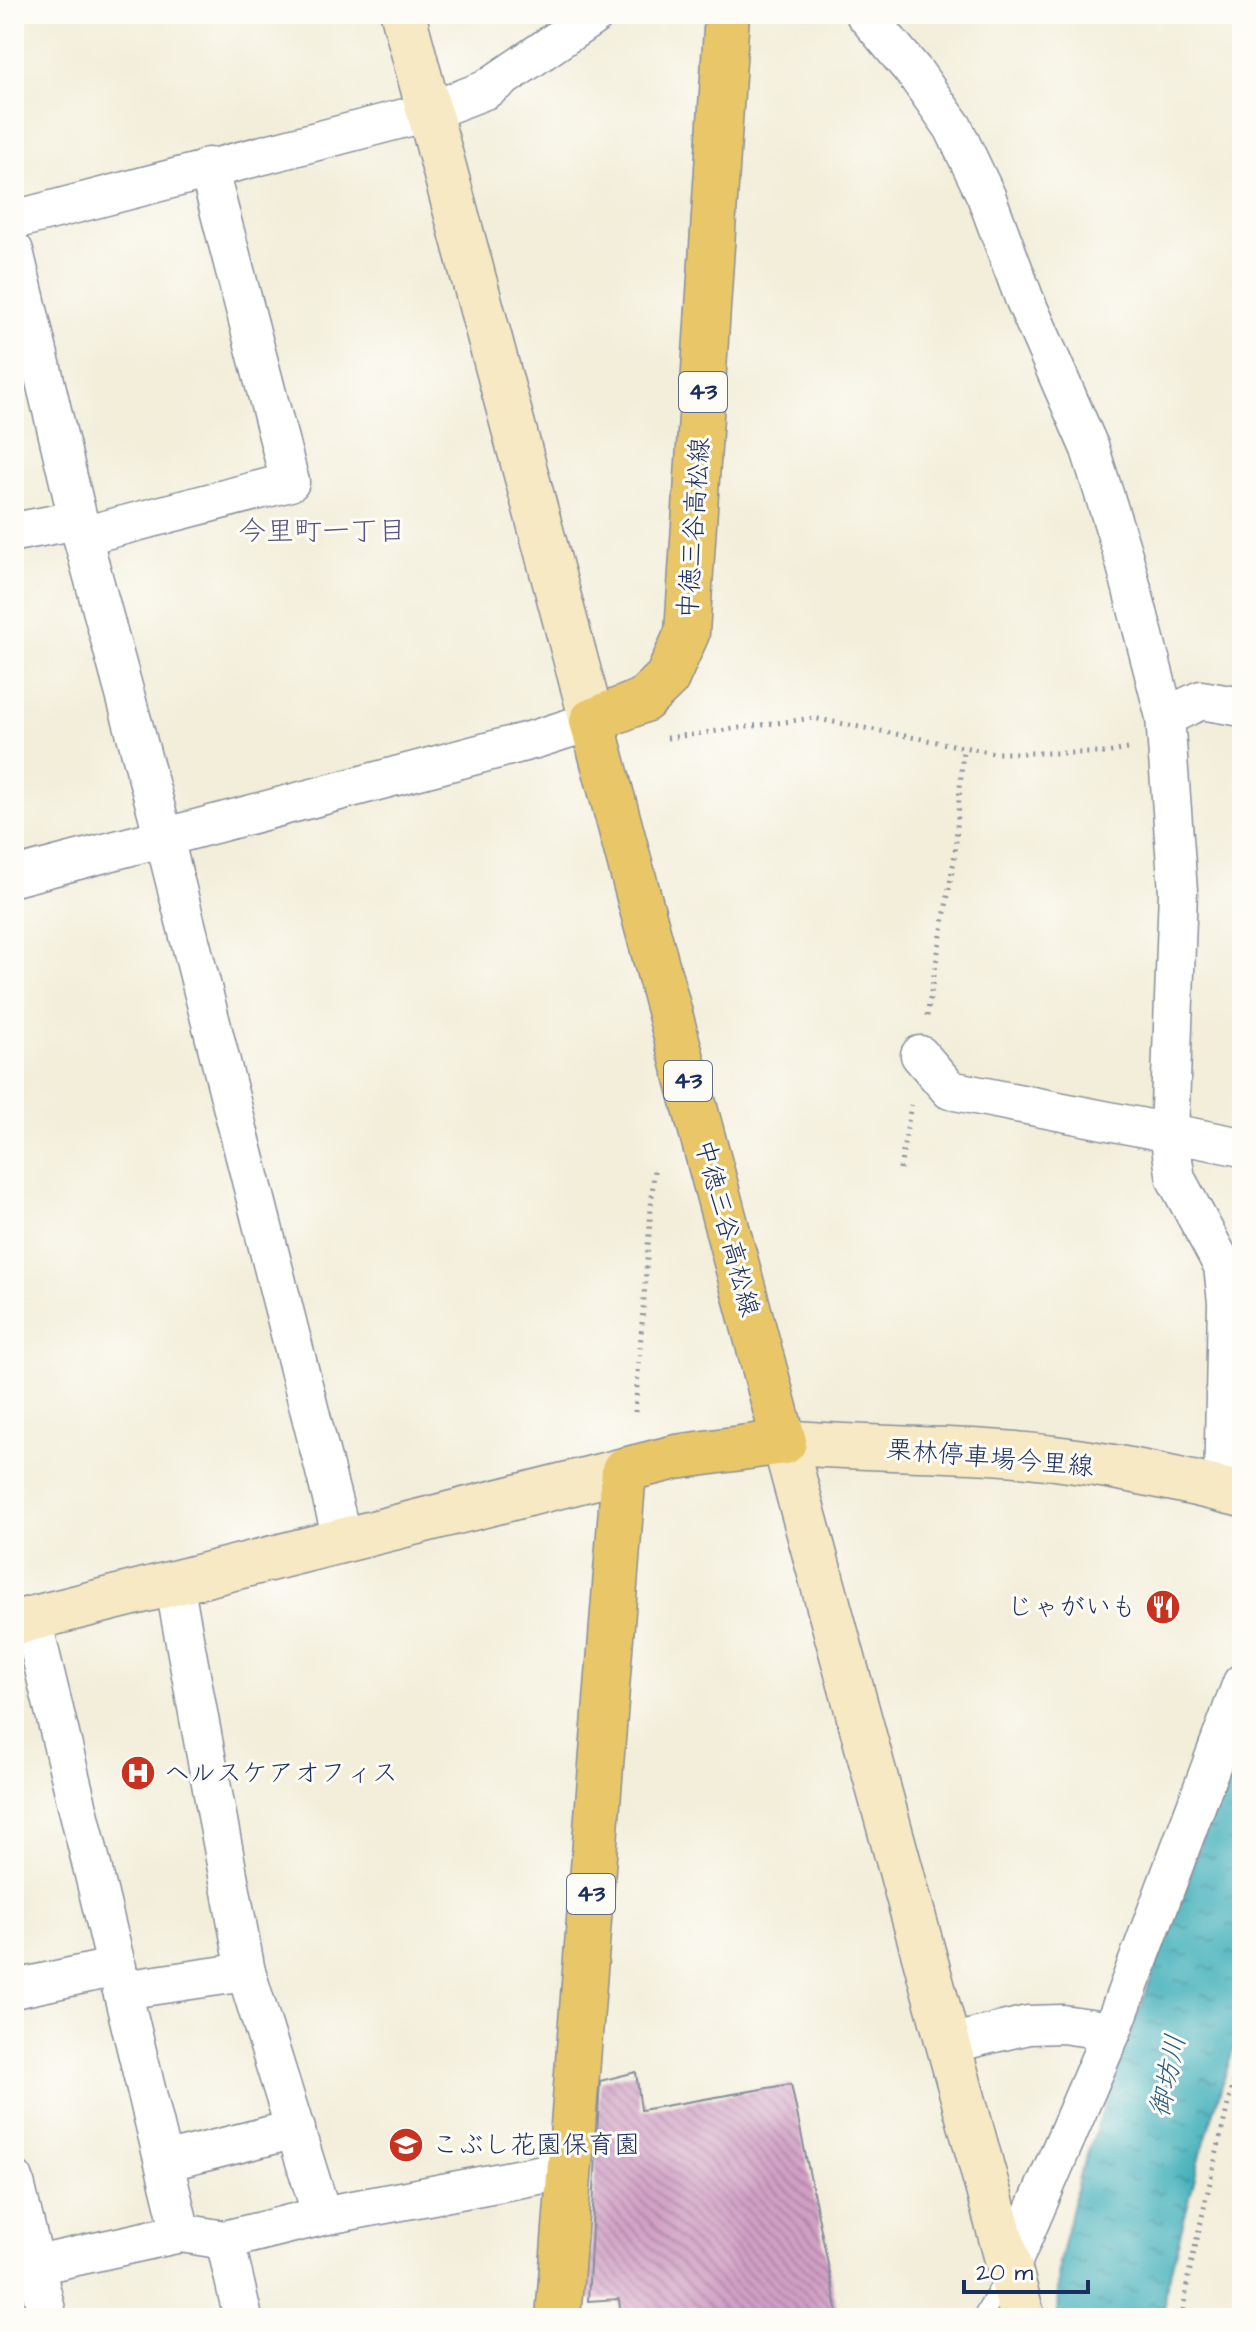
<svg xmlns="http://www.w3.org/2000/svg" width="1256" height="2332" font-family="'Architects Daughter','Klee One',sans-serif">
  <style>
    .water { fill: url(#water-ripples); stroke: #2d6f8c; stroke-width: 2 }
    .building { fill: url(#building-back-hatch) }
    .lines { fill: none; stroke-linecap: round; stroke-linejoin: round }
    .lane-casing { stroke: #878e9c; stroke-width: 21 }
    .street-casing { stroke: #878e9c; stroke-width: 41 }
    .secondary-casing { stroke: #878e9c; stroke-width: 47 }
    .primary-casing { stroke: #878e9c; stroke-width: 47 }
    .path { stroke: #878e9c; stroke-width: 5; stroke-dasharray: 2 6; stroke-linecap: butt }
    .lane { stroke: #fff; stroke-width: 18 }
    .street { stroke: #fff; stroke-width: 38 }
    .secondary { stroke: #f6e9c3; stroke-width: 44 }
    .primary { stroke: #e9c769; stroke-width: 44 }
    .labels { text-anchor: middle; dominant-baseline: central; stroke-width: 6; stroke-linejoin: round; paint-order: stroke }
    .shield { fill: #fdfcf7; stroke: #5f6c8c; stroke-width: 2 }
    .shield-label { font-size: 24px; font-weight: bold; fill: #1b2f5e }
    .street-label { font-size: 26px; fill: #1b2f5e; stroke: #fdfcf7 }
    .poi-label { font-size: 26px; fill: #1b2f5e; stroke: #fdfcf7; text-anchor: start }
    .neighbourhood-label { font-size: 28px; fill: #5b5682; stroke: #fdfcf7 }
    .water-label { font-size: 28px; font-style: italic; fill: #285c7e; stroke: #fdfcf7 }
  </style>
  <defs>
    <pattern id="water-ripples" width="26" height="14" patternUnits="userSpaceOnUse" patternTransform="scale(2)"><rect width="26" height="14" fill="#3fafba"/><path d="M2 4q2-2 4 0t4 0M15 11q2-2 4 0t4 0" fill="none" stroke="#348f9a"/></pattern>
    <pattern id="building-back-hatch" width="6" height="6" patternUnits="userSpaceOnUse" patternTransform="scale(2)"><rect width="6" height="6" fill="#d19fc4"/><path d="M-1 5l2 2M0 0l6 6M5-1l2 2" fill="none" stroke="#a982a2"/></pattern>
  </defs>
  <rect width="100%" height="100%" fill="#fdfcf7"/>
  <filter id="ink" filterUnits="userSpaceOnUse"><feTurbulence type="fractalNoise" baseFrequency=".0125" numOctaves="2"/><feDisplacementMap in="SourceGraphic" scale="16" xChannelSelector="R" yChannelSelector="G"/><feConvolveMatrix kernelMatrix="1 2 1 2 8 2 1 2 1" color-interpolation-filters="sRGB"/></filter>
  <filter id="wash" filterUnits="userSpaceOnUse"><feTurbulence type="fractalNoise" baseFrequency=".006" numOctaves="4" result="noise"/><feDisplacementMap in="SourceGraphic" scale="32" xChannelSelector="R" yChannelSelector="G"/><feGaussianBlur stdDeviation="1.8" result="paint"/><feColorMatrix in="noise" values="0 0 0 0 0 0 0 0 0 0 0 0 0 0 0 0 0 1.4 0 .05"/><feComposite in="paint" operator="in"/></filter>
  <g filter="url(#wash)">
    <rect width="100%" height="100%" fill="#f3eeda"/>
    <polygon class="water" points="1242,1728 1242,2020 1201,2154 1165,2293 1163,2318 1057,2318 1059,2263 1079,2177"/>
    <g id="blocks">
      <polygon class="building" points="636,2072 641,2110 791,2084 839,2318 621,2318 619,2299 588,2301 600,2081"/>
    </g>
  </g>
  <g filter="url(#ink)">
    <use href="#blocks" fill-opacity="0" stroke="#878e9c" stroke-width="2"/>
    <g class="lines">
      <g class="lane-casing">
        <polyline id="lane" points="982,2318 1005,2277"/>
      </g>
      <g class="street-casing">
        <g id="street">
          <polyline points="865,14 915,73 953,127 986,196 1024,298 1090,449 1124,558 1165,717 1178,891 1169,1134 1176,1179 1223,1266 1227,1302 1223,1490"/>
          <polyline points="14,220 428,112 485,90 596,14"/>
          <polyline points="14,251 82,536 164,838 342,1538"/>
          <polyline points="14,532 78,520"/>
          <polyline points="82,536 290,482 208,167"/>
          <polyline points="1165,717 1201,700 1242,707"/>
          <polyline points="14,877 536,739 592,721"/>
          <polyline points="920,1055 950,1090 1242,1147"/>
          <polyline points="174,1583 246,1972 322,2216"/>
          <polyline points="32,1619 181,2233"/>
          <polyline points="14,1989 117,1967"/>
          <polyline points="122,1990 246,1972"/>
          <polyline points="949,2044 1028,2025 1062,2024 1112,2031"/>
          <polyline points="164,2162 296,2129"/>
          <polyline points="14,2179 48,2318"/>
          <polyline points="225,2240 243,2318"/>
          <polyline points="1010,2268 1112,2031 1242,1683"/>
          <polyline points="14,2270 181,2233 225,2240 322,2216 570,2169"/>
        </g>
      </g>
      <g class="secondary-casing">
        <g id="secondary">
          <polyline points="403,14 592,721"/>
          <polyline points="14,1623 624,1470"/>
          <path d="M1023,2318L784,1442C879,1451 975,1446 1069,1460C1127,1468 1186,1481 1242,1495"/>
        </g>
      </g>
      <g class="primary-casing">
        <polyline id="primary" points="558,2318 624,1470 676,1457 784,1442 592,721 644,700 667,678 687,633 727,14"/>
      </g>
      <g class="path">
        <polyline points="667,738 813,718 994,753 1106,753 1128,749"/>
        <polyline points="927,1016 955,854 963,748"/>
        <polyline points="900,1169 911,1105"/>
        <polyline points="635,1412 654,1170"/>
        <polyline points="1182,2318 1188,2278 1242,2043"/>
      </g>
      <use href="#lane" class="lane"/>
      <use href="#street" class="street"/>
      <use href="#secondary" class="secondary"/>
      <use href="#primary" class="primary"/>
    </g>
  </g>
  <defs>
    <g id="restaurant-disc" transform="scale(1.8)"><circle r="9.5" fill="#c8321e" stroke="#fdfcf7"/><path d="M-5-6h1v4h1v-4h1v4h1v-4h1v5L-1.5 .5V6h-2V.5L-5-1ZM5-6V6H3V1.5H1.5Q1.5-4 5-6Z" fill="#fff"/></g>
    <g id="hospital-disc" transform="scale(1.8)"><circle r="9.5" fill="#c8321e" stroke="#fdfcf7"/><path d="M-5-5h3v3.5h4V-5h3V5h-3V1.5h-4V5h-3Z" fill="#fff"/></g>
    <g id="school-disc" transform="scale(1.8)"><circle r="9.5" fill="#c8321e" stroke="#fdfcf7"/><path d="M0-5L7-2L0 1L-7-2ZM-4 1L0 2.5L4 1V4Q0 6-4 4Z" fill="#fff"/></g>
  </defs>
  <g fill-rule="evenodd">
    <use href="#restaurant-disc" x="1163" y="1607"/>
    <use href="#hospital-disc" x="138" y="1773"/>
    <use href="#school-disc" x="406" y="2145"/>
  </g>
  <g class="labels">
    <g class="shield">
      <rect x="679" y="372" width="48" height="40" rx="6"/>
      <rect x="664" y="1061" width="48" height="40" rx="6"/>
      <rect x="567" y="1874" width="48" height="40" rx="6"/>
    </g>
    <g class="shield-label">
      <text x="703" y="392">43</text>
      <text x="688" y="1081">43</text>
      <text x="591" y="1894">43</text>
    </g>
    <g class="street-label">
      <text transform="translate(694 528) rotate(-86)">中徳三谷高松線</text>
      <text transform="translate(727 1228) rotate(75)">中徳三谷高松線</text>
      <text transform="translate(990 1458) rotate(5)">栗林停車場今里線</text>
    </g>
    <g class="poi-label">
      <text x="1137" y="1607" text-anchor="end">じゃがいも</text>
      <text x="164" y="1773">ヘルスケアオフィス</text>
      <text x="432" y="2145">こぶし花園保育園</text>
    </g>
    <g class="neighbourhood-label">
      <text x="322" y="531">今里町一丁目</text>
    </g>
    <g class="water-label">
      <text transform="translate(1168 2076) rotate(-78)">御坊川</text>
    </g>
  </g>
  <rect width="1256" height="2332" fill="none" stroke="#fdfcf7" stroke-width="48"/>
  <path d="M964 2280v12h124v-12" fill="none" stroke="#1b2f5e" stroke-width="4"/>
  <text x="976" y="2280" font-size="24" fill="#1b2f5e" stroke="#fdfcf7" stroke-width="6" paint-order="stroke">20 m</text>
</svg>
